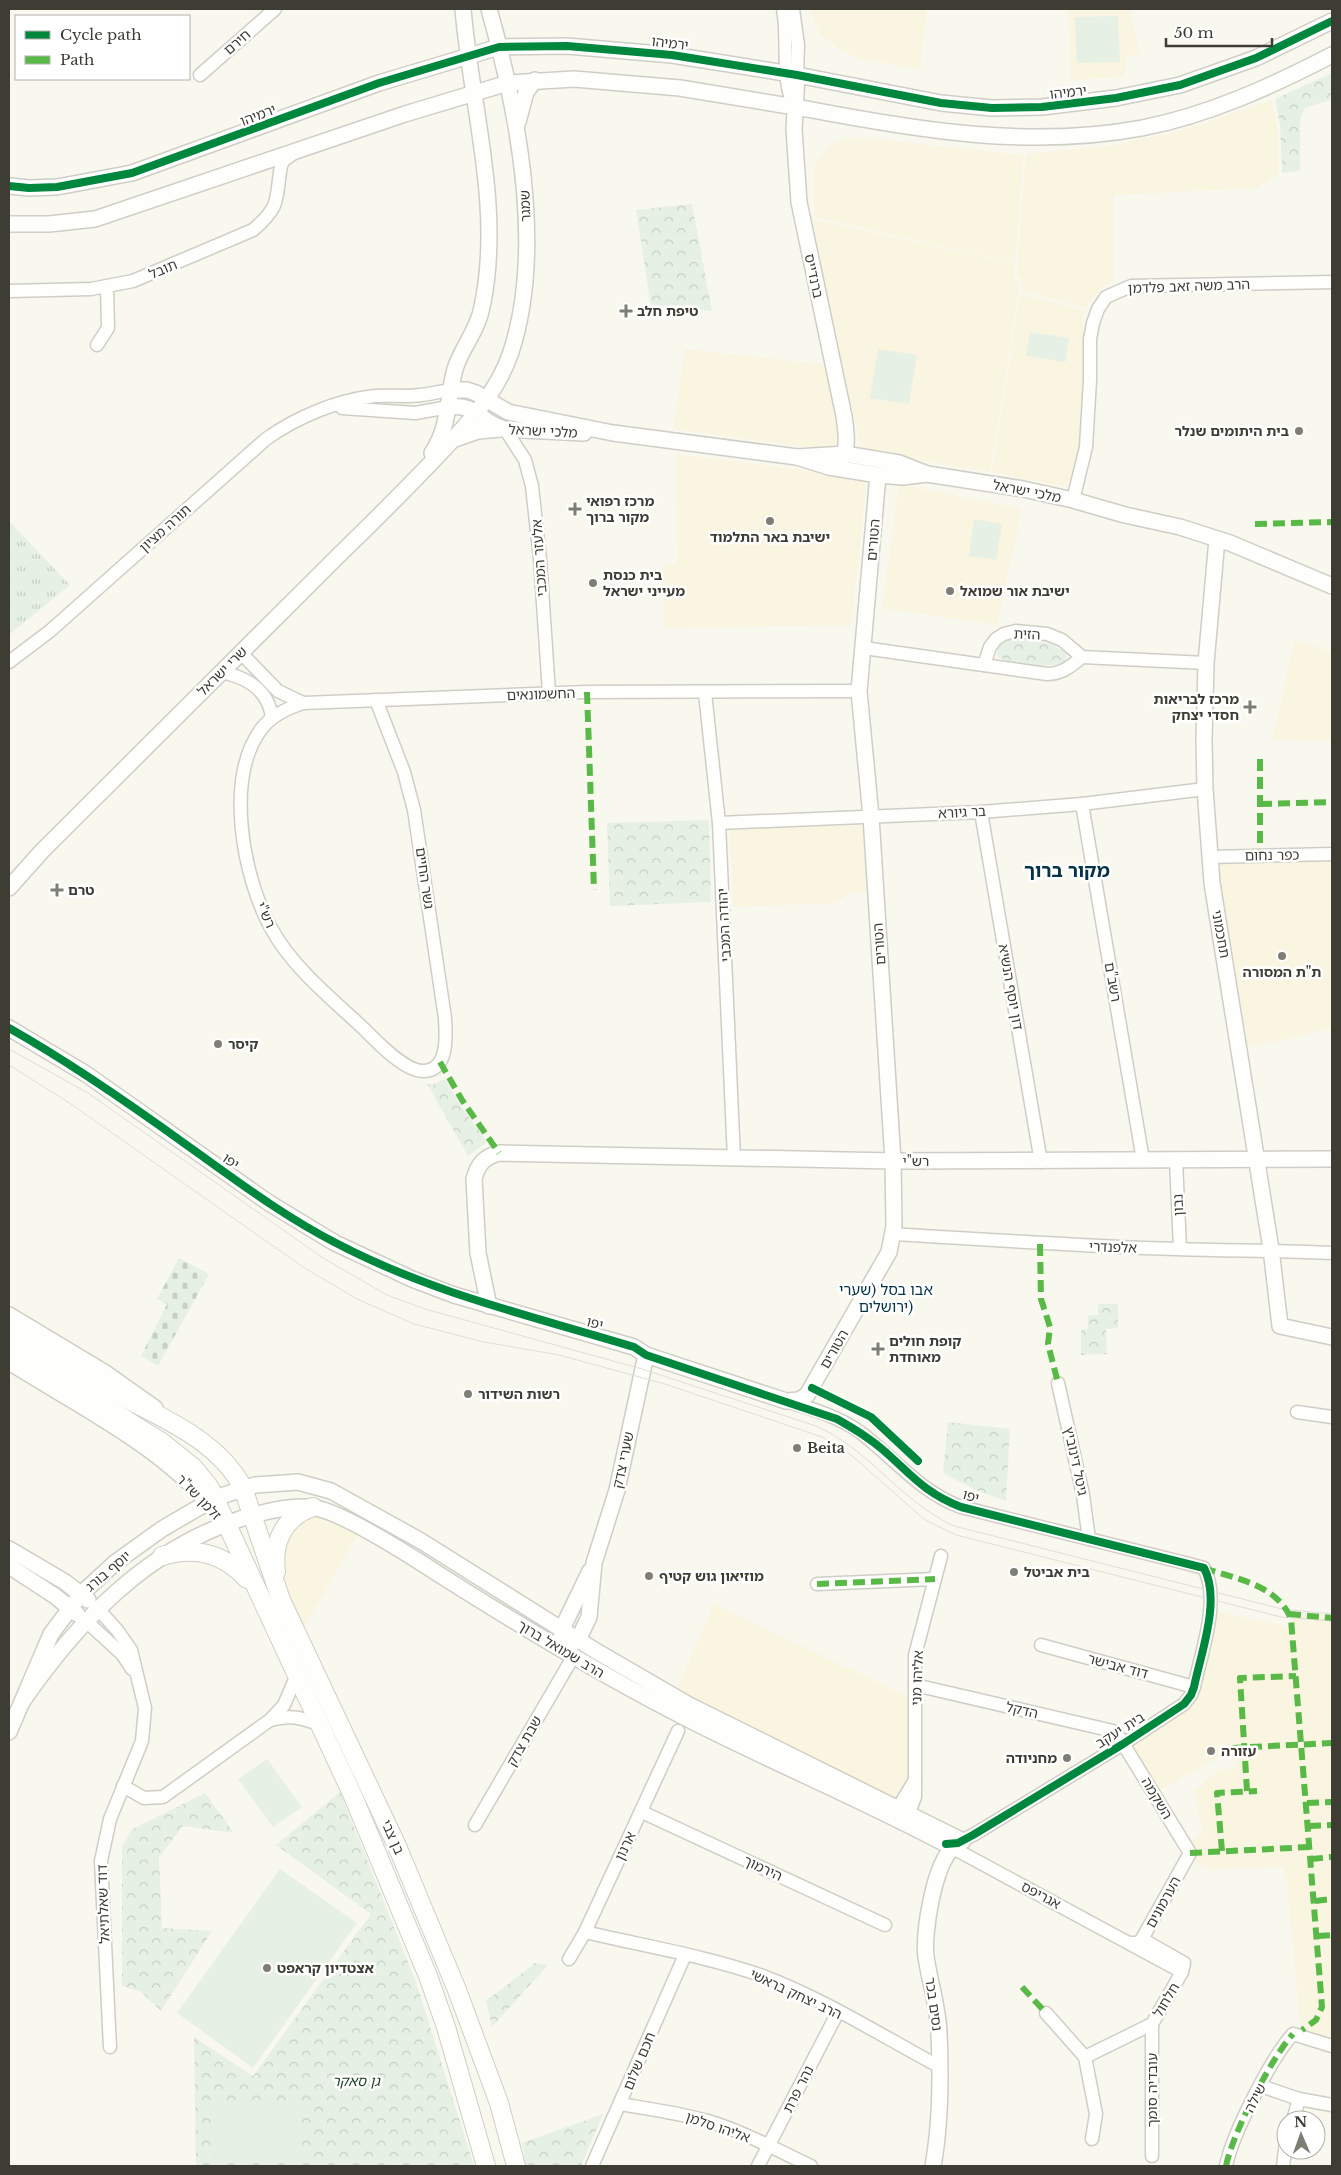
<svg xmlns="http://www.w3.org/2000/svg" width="1341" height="2175" font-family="'Libre Baskerville','Noto Sans Hebrew',serif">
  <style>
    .built { fill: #f9f5e0 }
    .grass { fill: url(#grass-tufts) }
    .forest { fill: url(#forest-crowns) }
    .cemetery { fill: url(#cemetery-stones) }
    .pitch { fill: #e7f0e4 }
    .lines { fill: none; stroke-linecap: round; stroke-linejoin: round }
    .minor-casing { stroke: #cfcec6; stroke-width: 15 }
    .tertiary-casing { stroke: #cfcec6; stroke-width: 18 }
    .secondary-casing { stroke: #cfcec6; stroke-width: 20 }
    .minor { stroke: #fefefc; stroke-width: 12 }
    .tertiary { stroke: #fefefc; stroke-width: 15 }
    .secondary { stroke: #fefefc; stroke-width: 18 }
    .tram { stroke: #dfdeda; stroke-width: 1 }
    .quiet { stroke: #58b947; stroke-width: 6; stroke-dasharray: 12 6; stroke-linecap: butt }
    .cycleway-casing { stroke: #fff; stroke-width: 11 }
    .cycleway { stroke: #00873e; stroke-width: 8 }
    .poi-dot { fill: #7f7e75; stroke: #fff; stroke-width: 2 }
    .labels { text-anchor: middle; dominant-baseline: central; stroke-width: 5; stroke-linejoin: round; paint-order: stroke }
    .street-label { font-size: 14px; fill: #3e3d34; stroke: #fff }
    .poi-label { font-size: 14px; font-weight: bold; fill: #3e3d34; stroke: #fff; text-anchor: start }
    .park-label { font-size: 14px; font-style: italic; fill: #1a4122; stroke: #fff }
    .neighbourhood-label { font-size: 15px; fill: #053449; stroke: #fff }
    .district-label { font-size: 19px; font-weight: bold; fill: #053449; stroke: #fff }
  </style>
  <defs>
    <pattern id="grass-tufts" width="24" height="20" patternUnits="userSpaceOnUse" patternTransform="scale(1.25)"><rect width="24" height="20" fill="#e7f0e4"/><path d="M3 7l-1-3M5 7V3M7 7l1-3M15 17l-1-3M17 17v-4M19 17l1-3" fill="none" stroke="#c7cfc4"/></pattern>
    <pattern id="forest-crowns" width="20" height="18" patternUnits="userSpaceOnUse" patternTransform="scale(1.25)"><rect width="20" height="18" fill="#e7f0e4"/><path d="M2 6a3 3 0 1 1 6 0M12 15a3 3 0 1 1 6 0" fill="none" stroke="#c7cfc4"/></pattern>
    <pattern id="cemetery-stones" width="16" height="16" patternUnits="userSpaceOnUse" patternTransform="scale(1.25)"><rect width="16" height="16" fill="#e7f0e4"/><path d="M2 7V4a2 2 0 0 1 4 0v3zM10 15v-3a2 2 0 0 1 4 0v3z" fill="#c7cfc4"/></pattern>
  </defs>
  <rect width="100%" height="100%" fill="#f9f8ee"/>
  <g class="built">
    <polygon points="809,9 927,9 920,69 860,59 838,48 820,34"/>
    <polygon points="1068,9 1130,9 1139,52 1126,58 1124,77 1071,80"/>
    <polygon points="1272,100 1277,126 1279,173 1257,188 1114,195 1113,281 1102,287 1086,308 1022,291 1023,281 1017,276 1026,154 1108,146 1181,131"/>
    <polygon points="855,137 1023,155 1015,263 814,217 813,173 818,160 831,144"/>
    <polygon points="813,219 1015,264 1015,280 1020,284 990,472 862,451 825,288"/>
    <polygon points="1020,294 1083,310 1083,451 1073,478 1064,487 992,472"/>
    <polygon points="685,349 828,365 838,425 837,440 832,448 820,449 673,429"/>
    <polygon points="676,454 867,478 851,625 664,628 664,564 677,563"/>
    <polygon points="899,484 1022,509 997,625 882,608"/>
    <polygon points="1295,640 1332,652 1332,741 1272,740"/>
    <polygon points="862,825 868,892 850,893 835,903 733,907 730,830"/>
    <polygon points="1332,857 1332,1028 1246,1048 1217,862"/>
    <polygon points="303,1510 361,1529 297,1639 275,1563"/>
    <polygon points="714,1604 915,1700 916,1767 898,1808 674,1696"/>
    <polygon points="1210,1610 1292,1628 1289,1614 1332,1617 1332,2038 1310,2033 1300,2024 1287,1882 1282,1867 1210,1869 1187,1859 1185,1845 1203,1834 1194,1791 1219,1770 1236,1768 1233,1749 1154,1794 1123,1744 1184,1704"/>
  </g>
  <polygon class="grass" points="9,521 70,585 9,635"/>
  <g class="forest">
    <polygon points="1332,73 1332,99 1305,108 1300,120 1300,171 1282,173 1280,125 1275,99"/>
    <polygon points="692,204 712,311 651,306 636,210"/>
    <path d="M1025,637L1051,644L1068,654L1064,662C1045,669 1014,667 997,656L998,647L1008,640Z"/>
    <polygon points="709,820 711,902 610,906 607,823"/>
    <polygon points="445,1079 460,1105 487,1142 468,1156 427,1084 432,1085"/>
    <polygon points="1098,1304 1118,1304 1118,1328 1106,1329 1107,1354 1081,1355 1081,1329 1088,1329 1088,1315 1098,1315"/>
    <polygon points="948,1422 1010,1429 1006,1501 975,1490 943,1473"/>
    <polygon points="340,1792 416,1982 474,2166 196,2166 194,2037 253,2076 371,1914 276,1845"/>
    <polygon points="205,1793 234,1833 183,1826 159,1857 162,1928 212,1931 161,2011 141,1992 122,1986 122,1847 131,1830"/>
    <polygon points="535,1963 548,1965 492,2027 486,2001"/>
    <polygon points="603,2114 581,2166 526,2166 522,2143"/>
  </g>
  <polygon class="cemetery" points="179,1258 209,1274 158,1366 141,1356 167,1304 157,1299"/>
  <g class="pitch">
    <polygon points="1118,16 1120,62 1077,63 1075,17"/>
    <polygon points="1030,332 1069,338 1065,362 1026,356"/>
    <polygon points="878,349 917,355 909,404 870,398"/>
    <polygon points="974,519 1002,524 996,560 969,556"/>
    <polygon points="267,1759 302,1807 273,1827 238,1779"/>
    <polygon points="280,1869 357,1923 253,2068 177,2013"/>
    <polygon points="301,2105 302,2159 215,2160 214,2107"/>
  </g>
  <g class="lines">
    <g class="minor-casing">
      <g id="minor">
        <path d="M783,9C789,40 780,82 795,107"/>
        <polyline points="793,9 798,45 797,75"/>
        <polyline points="200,75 275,9"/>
        <path d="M9,291L91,289L133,281L253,230C282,205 275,200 281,166L283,161L294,153"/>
        <polyline points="97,345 108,328 107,287"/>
        <polyline points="342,408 415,413 449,407"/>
        <polyline points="505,429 525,460 532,486 540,559 549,693"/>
        <polyline points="1073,500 1086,447 1090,380 1090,339 1093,323 1098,309 1106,297 1131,286 1332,282"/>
        <path d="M864,648L1047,674C1062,674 1071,666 1082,657"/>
        <polyline points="241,653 278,691 303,703 587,692 859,691"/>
        <path d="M9,662L50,631L266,439C297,417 337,400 375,396C391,395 406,397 421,395C431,394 441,391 451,390"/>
        <polyline points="984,665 990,647 996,639 1004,634 1016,631 1047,634 1062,640 1082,657 1206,663"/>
        <path d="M221,672C246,677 269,690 272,718"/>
        <polyline points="705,693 719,823 734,1159"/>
        <path d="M303,703C288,708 272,715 262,728C224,778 243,877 271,928C292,967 331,998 363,1028C376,1041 405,1072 424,1071C449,1070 446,1035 445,1018L414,810L404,772L376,700"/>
        <polyline points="1082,804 1143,1160"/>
        <polyline points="981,812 1041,1162"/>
        <polyline points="719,823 981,812 1082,804 1205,789"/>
        <polyline points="1211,857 1332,854"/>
        <polyline points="1176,1160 1180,1249"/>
        <path d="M893,1234C988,1240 1082,1246 1177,1249C1229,1251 1280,1250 1332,1253"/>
        <polyline points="1058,1383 1083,1495 1089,1539"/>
        <path d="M789,1402C813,1409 839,1417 860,1432C894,1458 920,1492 961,1507L1189,1564L1204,1568C1221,1600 1201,1653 1194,1687L1191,1695L1184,1704L1123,1744L973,1835L956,1843"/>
        <polyline points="1297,1412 1332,1417"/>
        <polyline points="817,1584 935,1579"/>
        <polyline points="98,1609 117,1630 131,1650 145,1708 142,1741 110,1819 101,1861 110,2047"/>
        <polyline points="86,1621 122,1654 132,1669"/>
        <polyline points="1041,1645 1194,1687"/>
        <polyline points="915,1685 1113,1731 1119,1737 1190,1853 1142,1939 1138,1943 1131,1943"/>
        <path d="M270,1720C289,1715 300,1717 318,1724"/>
        <polyline points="123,1786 144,1798 163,1797 270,1720 284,1705 296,1677"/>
        <polyline points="642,1812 885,1925"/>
        <polyline points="898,1818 898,1808 915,1780"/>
        <polyline points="900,1819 909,1813 915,1797 915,1655 941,1556"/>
        <polyline points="475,1825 573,1657"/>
        <polyline points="953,1848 1182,1972"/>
        <path d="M585,1932C644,1946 706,1956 763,1976C824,1999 882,2036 940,2067"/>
        <polyline points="569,1959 585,1932 678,1731"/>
        <polyline points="1046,2013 1085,2057 1096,2114 1092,2139"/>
        <polyline points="1152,2024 1152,2156"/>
        <polyline points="1085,2057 1152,2024 1182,1972 1184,1963 1142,1939"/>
        <polyline points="1261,2086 1299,2099 1332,2105"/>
        <path d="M620,2104C650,2109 679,2113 708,2121C744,2132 777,2150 811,2166"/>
        <polyline points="1293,2120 1299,2099"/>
        <polyline points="592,2166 685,1955"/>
        <polyline points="758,2166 838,2012"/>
        <path d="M1226,2166C1232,2135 1271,2058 1293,2034L1332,2046"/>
        <polyline points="1283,2166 1286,2142"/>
      </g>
    </g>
    <g class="tertiary-casing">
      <g id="tertiary">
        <path d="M797,75L794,129L799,202L844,416C846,431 849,447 841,461"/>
        <polyline points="518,122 526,92 535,80"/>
        <polyline points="9,186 29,188 57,187 132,173 379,83 499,47 567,46 672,55 797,75 941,103 992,108 1042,107 1116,98 1180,85 1256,58 1332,21"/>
        <path d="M9,224H49L95,219L405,114L508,83L574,79L680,88C722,95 764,102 807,109C917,130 1029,149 1142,128C1209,115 1272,86 1332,55"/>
        <polyline points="451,390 467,390 476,393 508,412 613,433 797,457 845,454 899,463 927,474"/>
        <path d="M449,407C477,403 481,424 505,429L584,433"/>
        <polyline points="455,439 478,431 501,429"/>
        <path d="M432,453C450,426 447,398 455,369C462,347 478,330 482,307C503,208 471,107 463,9"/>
        <polyline points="797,457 829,467 878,475 903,477 927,474 1023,489 1073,500 1125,515 1180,527 1230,543 1332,586"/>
        <polyline points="1217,539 1206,663 1204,741 1205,789 1212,883 1271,1249 1280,1326 1332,1337"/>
        <path d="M9,888L42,851C140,753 239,655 337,557C368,527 399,496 429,465C461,431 496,397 511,352C545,248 518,112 489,9"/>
        <polyline points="9,1028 86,1074 269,1203 335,1243 412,1279 454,1295 634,1347 646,1355 786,1401 799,1400 807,1395 889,1252 894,1226 893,1161 871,817 859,691 878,475"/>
        <path d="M489,1306L478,1253L474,1179C478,1164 484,1157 499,1153L893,1161L1332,1159"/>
        <polyline points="9,1315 107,1374 155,1408"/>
        <path d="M9,1362C74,1403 165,1448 213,1509"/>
        <polyline points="9,1549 65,1582 88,1600"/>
        <polyline points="9,1566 55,1596 77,1614"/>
        <polyline points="561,1639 562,1629 590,1571"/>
        <polyline points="570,1645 578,1640 589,1617 594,1563 617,1490 646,1355"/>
        <path d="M22,1702C77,1622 146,1550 240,1519C263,1512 286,1506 310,1507C339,1509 414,1558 440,1575C519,1625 599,1674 682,1716C771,1762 864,1800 953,1848C934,1864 923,1933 926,1957C930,1983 938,2007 939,2033C941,2077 941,2122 933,2166"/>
        <polyline points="9,1732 51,1634 81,1594 116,1562 162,1529 215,1498 255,1485 298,1482 331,1491 421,1541 596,1651 689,1705 963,1841"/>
      </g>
    </g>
    <g class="secondary-casing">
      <g id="secondary">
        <path d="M9,1332C36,1348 63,1365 90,1380C142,1410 215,1433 243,1488L281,1600L397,1846L457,1990L499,2103L516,2166"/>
        <polyline points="9,1347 163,1443 193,1467 210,1488 353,1796 428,1976 446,2027 486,2166"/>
        <path d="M162,1556C196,1546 223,1553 247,1579"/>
        <path d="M276,1572C272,1542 284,1517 313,1507"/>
      </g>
    </g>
    <use href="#minor" class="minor"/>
    <use href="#tertiary" class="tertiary"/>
    <use href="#secondary" class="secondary"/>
    <g class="tram">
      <path d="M9,1049L88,1093L323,1258L387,1295L425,1309L642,1369L816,1426C869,1449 901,1502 954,1526L1282,1609L1332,1614"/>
      <polyline points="9,1065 68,1102 303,1267 357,1299 414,1324 484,1342 559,1355 665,1384 822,1437 850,1454 925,1520 956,1535 1281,1617 1332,1621"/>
    </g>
    <g class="quiet">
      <polyline points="1255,524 1332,522"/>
      <polyline points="587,692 594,890"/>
      <polyline points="1260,759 1260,855"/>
      <polyline points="1260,804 1332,802"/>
      <polyline points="440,1062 462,1100 499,1153"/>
      <polyline points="1040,1244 1041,1299 1050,1327 1048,1344 1058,1383"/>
      <path d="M1204,1568C1235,1579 1277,1584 1291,1619L1322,2007L1316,2020L1302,2030"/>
      <polyline points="817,1584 935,1579"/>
      <polyline points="1289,1614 1332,1618"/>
      <polyline points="1232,1748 1332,1743"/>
      <polyline points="1247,1791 1240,1678 1296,1676"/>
      <polyline points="1307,1803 1332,1802"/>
      <polyline points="1309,1826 1332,1825"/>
      <polyline points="1222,1851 1217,1793 1257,1791"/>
      <polyline points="1190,1853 1310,1847"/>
      <polyline points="1311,1859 1332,1857"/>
      <polyline points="1315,1901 1332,1899"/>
      <polyline points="1318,1936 1332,1935"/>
      <polyline points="1022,1987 1046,2013"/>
      <path d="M1226,2166C1232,2135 1271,2058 1293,2034"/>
    </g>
    <g class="cycleway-casing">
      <g id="cycleway">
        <polyline points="9,186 29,188 57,187 132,173 379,83 499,47 567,46 672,55 797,75 941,103 992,108 1042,107 1116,98 1180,85 1256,58 1332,21"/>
        <path d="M9,1028C71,1063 130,1104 188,1146C236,1180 283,1216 336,1243C431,1293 532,1316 634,1347L646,1355L837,1419C853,1428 868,1437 882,1449C910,1473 924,1493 961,1507L1204,1568C1221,1600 1201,1653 1194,1687L1191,1695L1184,1704L1123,1744L973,1835L958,1843L946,1844"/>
        <polyline points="812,1388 871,1417 918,1461"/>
      </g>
    </g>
    <use href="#cycleway" class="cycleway"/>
  </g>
  <g class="poi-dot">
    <path d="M623.5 303.5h5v5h5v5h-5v5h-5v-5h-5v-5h5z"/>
    <circle cx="1299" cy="431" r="5"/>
    <path d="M572.5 501.5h5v5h5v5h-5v5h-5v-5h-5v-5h5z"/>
    <circle cx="770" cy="521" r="5"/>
    <circle cx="593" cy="583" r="5"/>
    <circle cx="950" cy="591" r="5"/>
    <path d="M1247.5 699.5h5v5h5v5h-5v5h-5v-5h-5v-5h5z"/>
    <path d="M54.5 882.5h5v5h5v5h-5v5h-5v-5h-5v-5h5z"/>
    <circle cx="1282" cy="956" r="5"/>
    <circle cx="218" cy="1044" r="5"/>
    <path d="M875.5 1341.5h5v5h5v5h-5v5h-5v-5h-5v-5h5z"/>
    <circle cx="468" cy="1394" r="5"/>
    <circle cx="797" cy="1448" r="5"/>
    <circle cx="1014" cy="1572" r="5"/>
    <circle cx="649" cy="1576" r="5"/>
    <circle cx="1211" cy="1751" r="5"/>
    <circle cx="1067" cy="1758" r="5"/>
    <circle cx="267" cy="1968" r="5"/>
  </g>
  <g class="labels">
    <g class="street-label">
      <text transform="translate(237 42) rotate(-41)">חירם</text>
      <text transform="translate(670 43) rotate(7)">ירמיהו</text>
      <text transform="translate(1068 92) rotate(-6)">ירמיהו</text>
      <text transform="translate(258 115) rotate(-21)">ירמיהו</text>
      <text transform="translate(525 206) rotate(-92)">שמגר</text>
      <text transform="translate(163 269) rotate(-23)">תובל</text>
      <text transform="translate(814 276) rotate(78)">ברנדייס</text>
      <text transform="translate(1189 286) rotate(-2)">הרב משה זאב פלדמן</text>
      <text transform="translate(543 431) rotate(3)">מלכי ישראל</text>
      <text transform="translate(1027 491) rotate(11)">מלכי ישראל</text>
      <text transform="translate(165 528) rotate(-42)">תורה מציון</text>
      <text transform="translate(873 540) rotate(-85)">הטורים</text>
      <text transform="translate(539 558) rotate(-94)">אלעזר המכבי</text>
      <text transform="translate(1027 634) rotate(2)">הזית</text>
      <text transform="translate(222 671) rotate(-45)">שרי ישראל</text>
      <text transform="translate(541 694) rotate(-2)">החשמונאים</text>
      <text transform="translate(962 812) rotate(-3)">בר גיורא</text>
      <text transform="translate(1272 855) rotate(-1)">כפר נחום</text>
      <text transform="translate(425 878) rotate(82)">גשר החיים</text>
      <text transform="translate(266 915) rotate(65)">רש"י</text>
      <text transform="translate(724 925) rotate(-93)">יהודה המכבי</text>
      <text transform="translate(1221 934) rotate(80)">תחכמוני</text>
      <text transform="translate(879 944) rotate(-94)">הטורים</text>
      <text transform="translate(1113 982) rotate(80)">רשב"ם</text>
      <text transform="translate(1011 987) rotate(80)">דון יוסף הנשיא</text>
      <text transform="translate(231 1161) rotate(35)">יפו</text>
      <text x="916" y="1161">רש"י</text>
      <text transform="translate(1178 1205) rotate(-93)">נבון</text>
      <text transform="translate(1113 1247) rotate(2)">אלפנדרי</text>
      <text transform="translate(595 1323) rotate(15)">יפו</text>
      <text transform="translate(834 1349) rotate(-60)">הטורים</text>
      <text transform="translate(623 1460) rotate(-78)">שערי צדק</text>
      <text transform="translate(1076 1461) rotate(78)">גיטל דינוביץ</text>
      <text transform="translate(971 1496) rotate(16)">יפו</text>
      <text transform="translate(199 1497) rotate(46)">זלמן שז"ר</text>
      <text transform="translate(108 1571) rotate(-40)">יוסף בורג</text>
      <text transform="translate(561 1649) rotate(31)">הרב שמואל ברוך</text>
      <text transform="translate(1118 1666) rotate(15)">דוד אבישר</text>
      <text transform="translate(917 1678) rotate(-88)">אליהו מני</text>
      <text transform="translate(1022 1710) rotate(13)">הדקל</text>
      <text transform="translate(1120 1730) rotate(-32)">בית יעקב</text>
      <text transform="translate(524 1741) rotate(-60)">שבת צדק</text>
      <text transform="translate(1157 1798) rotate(59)">השקמה</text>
      <text transform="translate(393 1837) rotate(66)">בן צבי</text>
      <text transform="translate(625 1846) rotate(-65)">ארנון</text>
      <text transform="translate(763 1868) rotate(25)">הירמוך</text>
      <text transform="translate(1041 1895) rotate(28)">אגריפס</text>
      <text transform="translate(1163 1902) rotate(-61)">הערמונים</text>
      <text transform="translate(103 1904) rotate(-92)">דוד שאלתיאל</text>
      <text transform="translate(796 1994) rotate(25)">הרב יצחק בראשי</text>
      <text transform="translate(1166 2000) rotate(-59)">חלחול</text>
      <text transform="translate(934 2004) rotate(82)">נסים בכר</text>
      <text transform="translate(639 2061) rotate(-67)">חכם שלום</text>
      <text transform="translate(798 2089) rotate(-63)">נהר פרת</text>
      <text transform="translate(1152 2090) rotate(-90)">עובדיה סומך</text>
      <text transform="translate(1255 2098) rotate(-63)">שילה</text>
      <text transform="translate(718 2127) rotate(19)">אליהו סלמן</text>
    </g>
    <g class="poi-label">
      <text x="637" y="311">טיפת חלב</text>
      <text x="1289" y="431" text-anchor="end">בית היתומים שנלר</text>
      <text x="586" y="501">מרכז רפואי<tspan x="586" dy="16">מקור ברוך</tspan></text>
      <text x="770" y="537" text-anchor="middle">ישיבת באר התלמוד</text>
      <text x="603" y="575">בית כנסת<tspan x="603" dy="16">מעייני ישראל</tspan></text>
      <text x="960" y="591">ישיבת אור שמואל</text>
      <text x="1239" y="699" text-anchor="end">מרכז לבריאות<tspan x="1239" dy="16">חסדי יצחק</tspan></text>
      <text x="68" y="890">טרם</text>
      <text x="1282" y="972" text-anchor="middle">ת"ת המסורה</text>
      <text x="228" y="1044">קיסר</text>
      <text x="889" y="1341">קופת חולים<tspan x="889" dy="16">מאוחדת</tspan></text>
      <text x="478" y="1394">רשות השידור</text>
      <text x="807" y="1448">Beita</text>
      <text x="1024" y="1572">בית אביטל</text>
      <text x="659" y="1576">מוזיאון גוש קטיף</text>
      <text x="1221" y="1751">עזורה</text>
      <text x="1057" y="1758" text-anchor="end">מחניודה</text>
      <text x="277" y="1968">אצטדיון קראפט</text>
    </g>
    <g class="park-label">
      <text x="356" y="2081">גן סאקר</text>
    </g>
    <g class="neighbourhood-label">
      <text x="886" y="1289">אבו בסל (שערי<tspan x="886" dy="17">ירושלים)</tspan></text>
    </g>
    <g class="district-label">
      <text x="1067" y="870">מקור ברוך</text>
    </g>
  </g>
  <rect width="1341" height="2175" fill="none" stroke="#3e3d34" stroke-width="20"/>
  <rect x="15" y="15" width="175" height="65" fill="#ffffff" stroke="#b2b1ae"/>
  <rect x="25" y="31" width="25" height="8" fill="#00873e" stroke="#b2b1ae"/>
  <text x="60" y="40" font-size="15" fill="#3e3d34">Cycle path</text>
  <rect x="25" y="56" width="25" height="8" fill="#58b947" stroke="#b2b1ae"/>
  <text x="60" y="65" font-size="15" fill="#3e3d34">Path</text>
  <g transform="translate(1301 2135) rotate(358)"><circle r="24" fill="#ffffff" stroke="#b2b1ae"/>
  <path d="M0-4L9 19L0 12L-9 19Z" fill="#7f7e75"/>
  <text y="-8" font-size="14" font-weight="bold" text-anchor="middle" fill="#3e3d34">N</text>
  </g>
  <path d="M1166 38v8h106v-8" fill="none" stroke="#3e3d34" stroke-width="2.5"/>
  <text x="1174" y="38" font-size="15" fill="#3e3d34" stroke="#ffffff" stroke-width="4" paint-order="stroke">50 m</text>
</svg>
